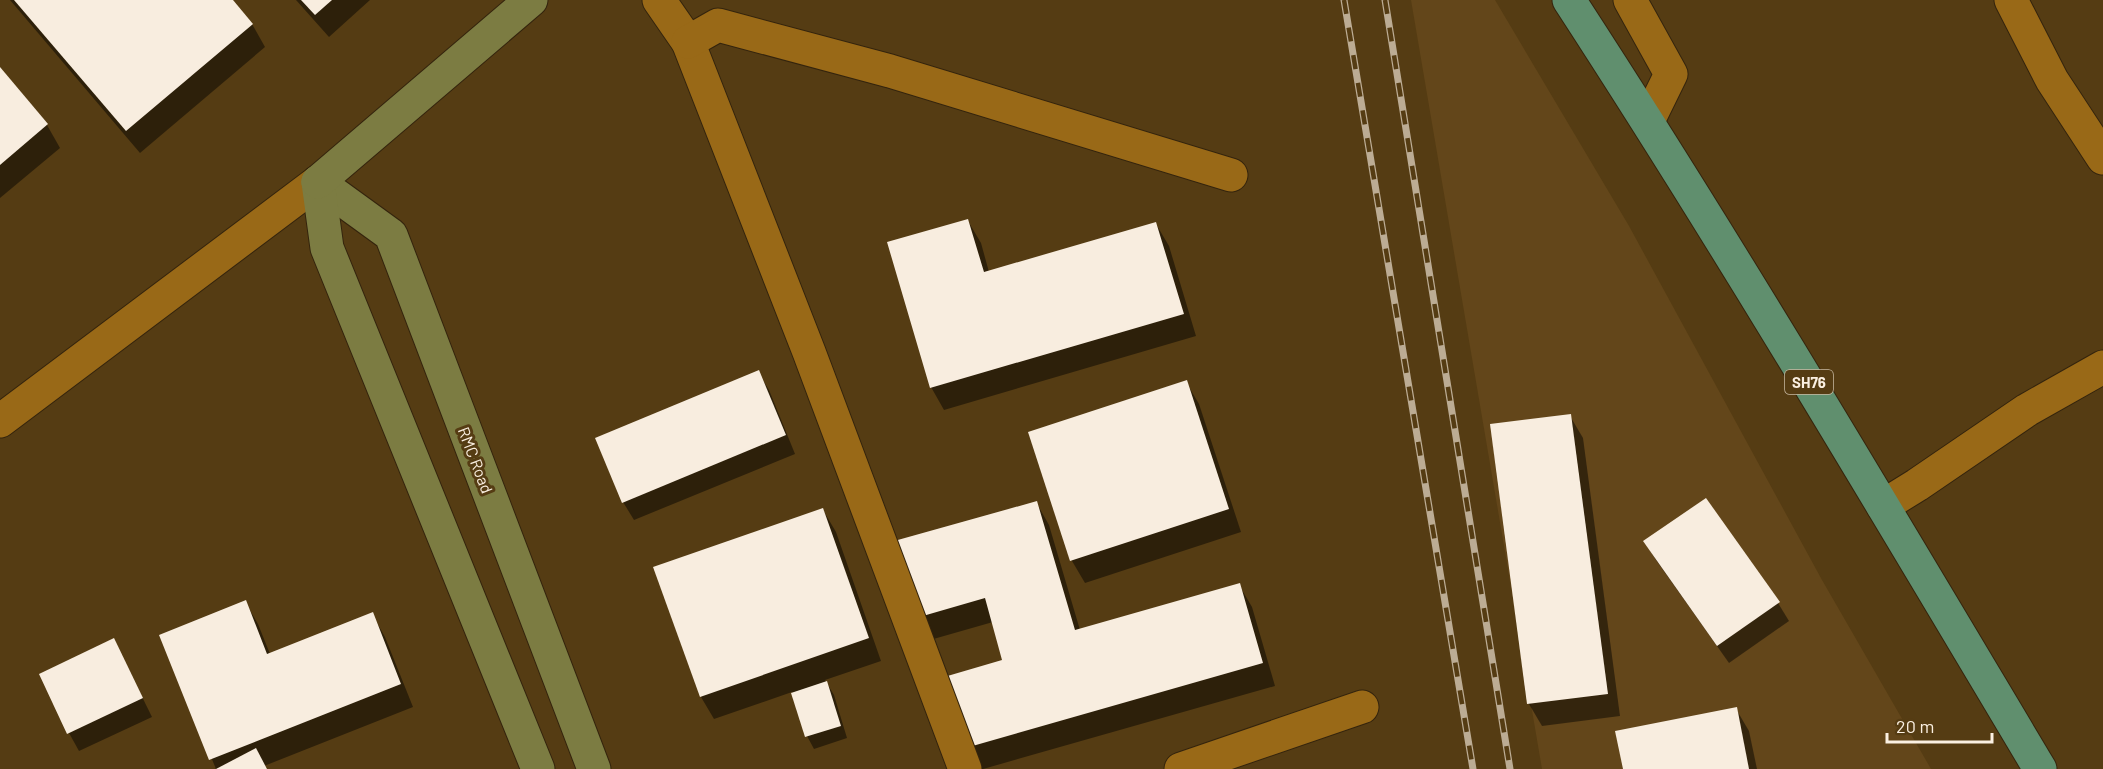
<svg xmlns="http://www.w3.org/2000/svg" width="2103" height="769" font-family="Barlow,sans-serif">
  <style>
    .built { fill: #63461a }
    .shadow { fill: #0007 }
    .building { fill: #f8eddf }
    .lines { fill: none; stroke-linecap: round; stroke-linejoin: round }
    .street-casing { stroke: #34240d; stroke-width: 35 }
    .secondary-casing { stroke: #34240d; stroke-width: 35 }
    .primary-casing { stroke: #34240d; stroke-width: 35 }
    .street { stroke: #996917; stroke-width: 33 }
    .secondary { stroke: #7c7c42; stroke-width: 33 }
    .primary { stroke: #608f6e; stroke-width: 33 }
    .rail-casing { stroke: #bcac94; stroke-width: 7 }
    .rail { stroke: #553c13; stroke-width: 4.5; stroke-dasharray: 14; stroke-linecap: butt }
    .labels { text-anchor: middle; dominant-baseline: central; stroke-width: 6; stroke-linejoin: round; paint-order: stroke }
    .shield { fill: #553c13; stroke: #c9baa4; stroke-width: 1.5 }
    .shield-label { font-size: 15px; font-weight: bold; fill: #fbf0e2 }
    .street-label { font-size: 16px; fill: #fbf0e2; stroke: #553c13 }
  </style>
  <rect width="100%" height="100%" fill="#553c13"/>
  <polygon class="built" points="1411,0 1495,0 1629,226 1822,580 1931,769 1542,769"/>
  <g class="shadow">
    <polygon points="10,0 231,0 252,24 265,47 140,153"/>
    <polygon points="296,0 370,0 329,37"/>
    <polygon points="0,69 47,125 60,148 0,198"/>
    <polygon points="968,221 981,243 989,272 1156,224 1169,246 1196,336 944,410 931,387"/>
    <polygon points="758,372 769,390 795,454 634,520 623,502"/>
    <polygon points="1186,382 1199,404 1241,532 1085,583 1072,561 1030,433"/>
    <polygon points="1570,416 1583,438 1620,716 1542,726 1529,704 1491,426"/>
    <polygon points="1036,502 1049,525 1080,630 1239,585 1252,607 1275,686 983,769 959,769 1004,661 993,622 923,642 911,619"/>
    <polygon points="823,510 836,532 881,661 825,680 834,695 847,738 814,749 807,736 792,692 714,719 701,697"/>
    <polygon points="1645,542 1778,603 1789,621 1729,663 1656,560"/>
    <polygon points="245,602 258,624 270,654 372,614 385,637 413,707 264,766 266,769 216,769 161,636"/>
    <polygon points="114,640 152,717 79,751 69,733"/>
    <polygon points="1736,709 1749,731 1757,769 1625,769"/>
  </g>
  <g class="building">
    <polygon points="14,0 233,0 253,24 126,131"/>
    <polygon points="301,0 332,0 315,15"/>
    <polygon points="0,67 48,124 0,165"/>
    <polygon points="968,219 984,272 1156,222 1184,314 930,388 887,242"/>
    <polygon points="759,370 786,435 622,503 595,438"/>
    <polygon points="1187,380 1229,509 1070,561 1028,432"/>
    <polygon points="1571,414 1608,694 1527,704 1490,424"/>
    <polygon points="1706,498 1780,602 1717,646 1643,541"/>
    <polygon points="1037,501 1075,630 1240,583 1263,663 948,753 927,682 1002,660 985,598 909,620 887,543"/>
    <polygon points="823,508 869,638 700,697 653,567"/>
    <polygon points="246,600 267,654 373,612 401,684 209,760 159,635"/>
    <polygon points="114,638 143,698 67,734 39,674"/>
    <polygon points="827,681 841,726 805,737 791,693"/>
    <polygon points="1737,707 1749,769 1623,769 1615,731"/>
    <polygon points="256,748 267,769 216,769"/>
  </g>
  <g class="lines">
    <g class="street-casing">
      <g id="street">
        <polyline points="659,0 688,42 809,352 965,769"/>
        <polyline points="1630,0 1671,74 1648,121"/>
        <polyline points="2011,0 2052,80 2103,158"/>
        <polyline points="688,42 718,25 890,71 1231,175"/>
        <polyline points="0,421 318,182"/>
        <polyline points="1883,506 1917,485 2027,410 2103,367"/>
        <polyline points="1181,769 1362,707"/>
      </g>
    </g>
    <g class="secondary-casing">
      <g id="secondary">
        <polyline points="318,182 391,235 594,769"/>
        <polyline points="318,182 327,248 538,769"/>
        <polyline points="318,182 531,0"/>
      </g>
    </g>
    <g class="primary-casing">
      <path id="primary" d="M1569,0C1733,252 1886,511 2040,769"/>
    </g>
    <use href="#street" class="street"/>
    <use href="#secondary" class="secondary"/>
    <use href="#primary" class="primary"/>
    <g class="rail-casing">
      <g id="rail">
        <polyline points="1344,0 1473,769"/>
        <polyline points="1385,0 1510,769"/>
      </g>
    </g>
    <use href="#rail" class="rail"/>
  </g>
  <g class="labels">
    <rect class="shield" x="1785" y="370" width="48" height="24" rx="4.5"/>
    <g class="shield-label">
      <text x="1809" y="382">SH76</text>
    </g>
    <g class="street-label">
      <text transform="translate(476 460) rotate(69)">RMC Road</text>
    </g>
  </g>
  <path d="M1887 733v9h105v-9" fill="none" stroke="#fbf0e2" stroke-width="3"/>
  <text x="1896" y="733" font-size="18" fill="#fbf0e2" stroke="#553c13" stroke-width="4.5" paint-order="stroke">20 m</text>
</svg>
